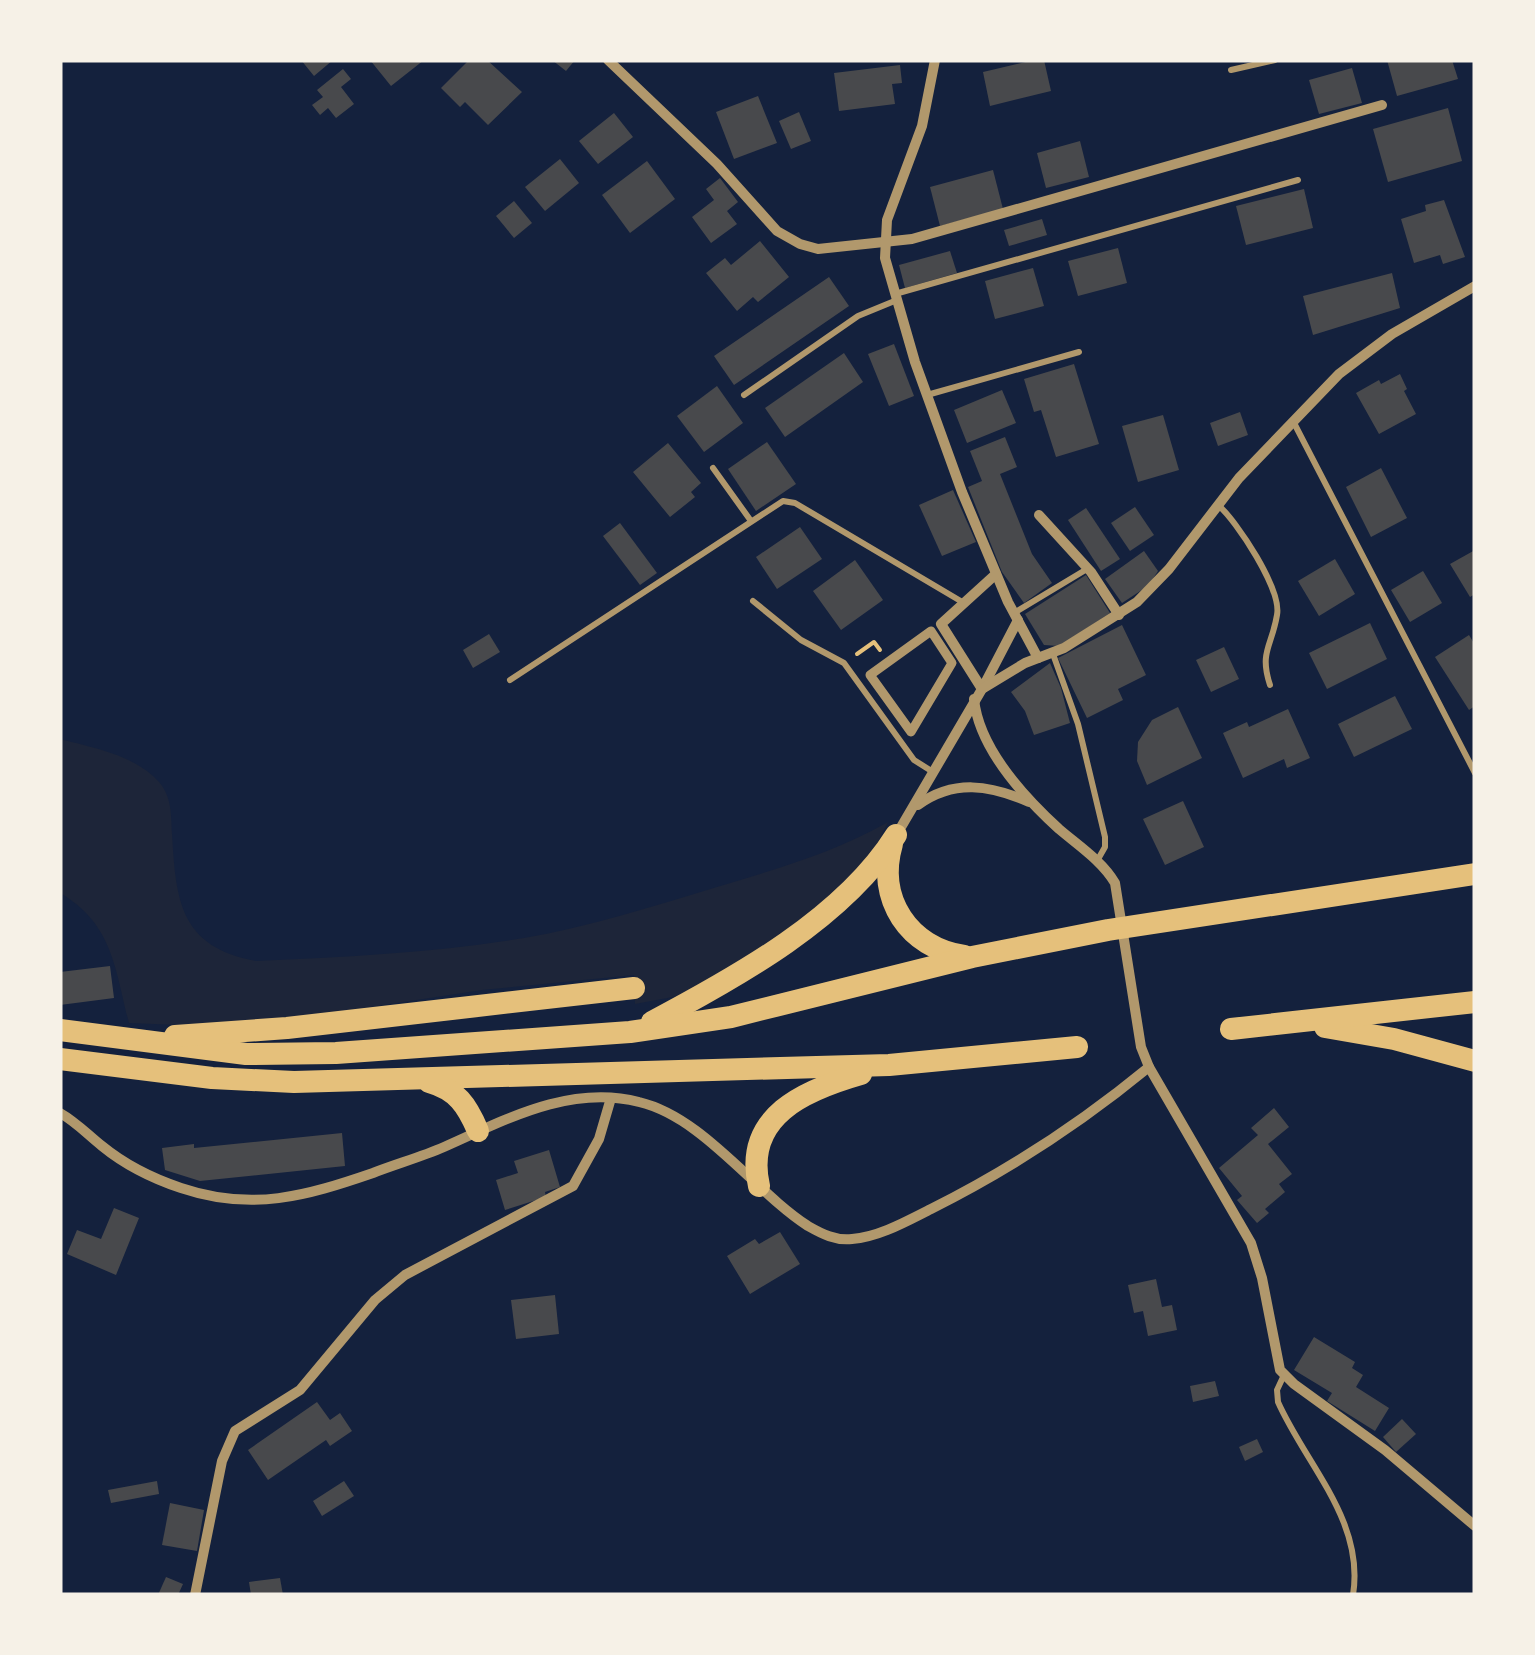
<svg xmlns="http://www.w3.org/2000/svg" width="1535" height="1655" font-family="'DM Sans',sans-serif">
  <style>
    .green { fill: #1d2539 }
    .building { fill: #48494c }
    .lines { fill: none; stroke-linecap: round; stroke-linejoin: round }
    .path { stroke: #e5c07b; stroke-width: 4 }
    .service { stroke: #b1986c; stroke-width: 6 }
    .pedestrian { stroke: #b1986c; stroke-width: 9 }
    .minor { stroke: #b1986c; stroke-width: 10 }
    .trunk { stroke: #e5c07b; stroke-width: 22 }
  </style>
  <rect width="100%" height="100%" fill="#14213d"/>
  <path class="green" d="M60,739C94,748 135,755 159,782C172,797 171,815 172,834C176,901 180,947 256,961C346,957 435,953 524,938C589,927 654,906 717,887C776,869 834,853 888,822L872,854L852,878L764,949L678,996L635,1004L634,975L482,990L286,1020L179,1025L129,1023C115,969 113,924 60,893Z"/>
  <g class="building">
    <polygon points="301,60 333,60 314,76"/>
    <polygon points="370,60 424,60 391,86"/>
    <polygon points="469,60 487,60 522,92 488,125 465,102 460,107 441,88"/>
    <polygon points="552,60 575,60 566,71"/>
    <polygon points="1034,60 1044,60 1051,91 990,106 983,72"/>
    <polygon points="1387,60 1452,60 1458,79 1397,96"/>
    <polygon points="900,65 902,83 892,84 895,104 839,111 834,73"/>
    <polygon points="1352,68 1362,103 1319,114 1309,80"/>
    <polygon points="343,69 351,79 341,87 354,104 336,118 328,108 320,115 312,105 323,97 317,90"/>
    <polygon points="758,96 777,143 734,159 716,112"/>
    <polygon points="1448,108 1462,161 1388,182 1373,129"/>
    <polygon points="799,112 811,141 791,149 779,121"/>
    <polygon points="614,113 633,137 598,164 579,141"/>
    <polygon points="1080,141 1089,177 1046,188 1037,153"/>
    <polygon points="560,159 579,183 545,211 525,187"/>
    <polygon points="647,161 675,199 630,233 602,195"/>
    <polygon points="993,170 1003,209 940,226 930,187"/>
    <polygon points="720,178 738,202 727,211 737,224 711,243 692,217 714,200 706,189"/>
    <polygon points="1304,189 1313,228 1246,245 1236,206"/>
    <polygon points="1444,200 1465,257 1443,264 1440,255 1414,263 1401,219 1426,211 1425,205"/>
    <polygon points="514,201 532,223 514,238 496,216"/>
    <polygon points="1042,219 1047,235 1009,246 1004,230"/>
    <polygon points="760,241 789,277 758,302 753,297 737,311 706,273 725,258 731,265"/>
    <polygon points="1118,248 1127,283 1078,296 1068,261"/>
    <polygon points="950,251 957,273 905,288 899,265"/>
    <polygon points="1033,268 1044,306 995,319 985,281"/>
    <polygon points="1392,273 1400,308 1313,335 1303,296"/>
    <polygon points="829,277 849,306 734,385 714,356"/>
    <polygon points="894,344 914,396 889,406 868,354"/>
    <polygon points="844,353 863,382 785,437 765,408"/>
    <polygon points="1074,364 1099,444 1056,457 1041,410 1034,412 1024,379"/>
    <polygon points="1400,374 1407,389 1404,391 1416,414 1379,434 1356,393 1379,380 1381,384"/>
    <polygon points="717,386 743,423 704,452 677,416"/>
    <polygon points="1002,390 1016,423 967,443 954,410"/>
    <polygon points="1240,412 1248,435 1218,446 1210,423"/>
    <polygon points="1163,415 1179,470 1138,482 1122,426"/>
    <polygon points="1005,437 1017,467 1000,474 1032,554 1052,583 1024,603 1002,572 968,487 982,481 970,451"/>
    <polygon points="767,442 796,484 756,511 728,469"/>
    <polygon points="668,443 701,483 691,492 695,497 670,517 633,472"/>
    <polygon points="1381,468 1407,518 1371,537 1346,487"/>
    <polygon points="953,490 976,542 942,556 919,505"/>
    <polygon points="1135,507 1154,535 1130,551 1111,523"/>
    <polygon points="1086,508 1120,559 1101,571 1068,520"/>
    <polygon points="620,523 657,573 640,585 603,536"/>
    <polygon points="800,527 822,559 777,589 756,557"/>
    <polygon points="1475,550 1475,594 1470,597 1450,564"/>
    <polygon points="1144,551 1158,571 1148,586 1122,603 1105,579"/>
    <polygon points="1335,559 1355,594 1319,616 1298,581"/>
    <polygon points="855,560 883,600 841,630 813,591"/>
    <polygon points="1423,571 1442,603 1410,622 1391,590"/>
    <polygon points="1086,575 1110,613 1059,646 1044,645 1025,614"/>
    <polygon points="1370,623 1387,659 1327,689 1309,653"/>
    <polygon points="1122,625 1146,675 1118,689 1123,700 1087,718 1058,658"/>
    <polygon points="489,634 500,652 473,668 463,650"/>
    <polygon points="1469,635 1475,645 1475,706 1469,710 1435,657"/>
    <polygon points="1224,647 1239,679 1211,692 1196,660"/>
    <polygon points="1050,663 1061,688 1070,723 1034,735 1025,711 1011,692"/>
    <polygon points="1395,696 1412,729 1354,757 1338,724"/>
    <polygon points="1178,707 1202,758 1147,785 1137,761 1138,742 1152,720"/>
    <polygon points="1288,709 1310,758 1287,768 1284,759 1243,778 1223,733 1247,722 1249,727"/>
    <polygon points="1183,801 1204,847 1165,865 1143,819"/>
    <polygon points="110,966 114,998 60,1005 60,972"/>
    <polygon points="1274,1108 1289,1127 1268,1144 1292,1174 1279,1184 1285,1192 1265,1209 1269,1213 1257,1223 1237,1200 1242,1196 1219,1168 1258,1135 1251,1128"/>
    <polygon points="342,1133 345,1166 200,1181 165,1170 162,1148 194,1144 194,1148"/>
    <polygon points="549,1150 560,1187 545,1192 546,1197 505,1210 496,1180 518,1173 514,1161"/>
    <polygon points="114,1208 139,1218 116,1275 67,1254 77,1230 101,1239"/>
    <polygon points="780,1232 800,1264 750,1294 727,1256 755,1239 759,1244"/>
    <polygon points="1156,1279 1162,1307 1172,1305 1177,1330 1148,1336 1143,1311 1134,1313 1128,1285"/>
    <polygon points="555,1295 559,1334 516,1339 511,1300"/>
    <polygon points="1314,1337 1355,1362 1352,1368 1363,1375 1356,1387 1389,1408 1375,1431 1327,1401 1332,1393 1294,1370"/>
    <polygon points="1215,1381 1219,1396 1193,1402 1190,1386"/>
    <polygon points="317,1402 330,1420 340,1413 352,1431 330,1446 326,1440 268,1480 248,1450"/>
    <polygon points="1402,1419 1416,1434 1396,1452 1383,1437"/>
    <polygon points="1257,1439 1263,1452 1245,1461 1239,1447"/>
    <polygon points="157,1481 159,1494 111,1503 108,1490"/>
    <polygon points="344,1481 354,1496 322,1516 313,1501"/>
    <polygon points="170,1503 204,1510 197,1551 162,1545"/>
    <polygon points="166,1577 183,1584 178,1595 158,1595"/>
    <polygon points="280,1578 283,1595 251,1595 249,1582"/>
  </g>
  <g class="lines">
    <polyline class="path" points="857,654 874,642 880,650"/>
    <g class="service">
      <polyline points="1231,70 1275,60"/>
      <polyline points="895,294 1298,180"/>
      <polyline points="744,395 858,316 897,300"/>
      <polyline points="927,395 1079,352"/>
      <polyline points="1293,421 1475,773"/>
      <polyline points="713,468 751,521"/>
      <path d="M1218,505C1237,521 1282,590 1277,615C1272,646 1259,652 1270,685"/>
      <polyline points="753,601 801,640 844,663 914,760 933,772"/>
      <polyline points="1014,613 1087,569"/>
      <polyline points="1053,654 1078,724 1105,837 1105,847 1097,861"/>
      <polyline points="510,680 783,501 795,503 964,603"/>
      <path d="M1284,1375L1277,1390L1278,1402C1306,1465 1365,1521 1353,1595"/>
    </g>
    <polygon class="pedestrian" points="931,631 952,663 911,732 870,675"/>
    <g class="minor">
      <polyline points="608,60 717,164 777,231 800,244 818,249 912,239 1382,105"/>
      <polyline points="935,60 922,126 887,220 885,258 915,362 962,492 1008,602 1038,658"/>
      <polyline points="1039,515 1091,572 1119,615"/>
      <polyline points="996,574 941,624 982,689 1018,620"/>
      <path d="M974,699C979,749 1024,797 1059,829C1079,846 1102,861 1115,883L1141,1047L1149,1067L1251,1243L1262,1278L1280,1370L1294,1384L1385,1450L1475,1526"/>
      <path d="M918,805C954,779 990,785 1029,802"/>
      <polyline points="897,834 982,689 1025,663 1064,648 1137,602 1169,569 1239,478 1339,374 1392,334 1475,286"/>
      <path d="M60,1113C76,1122 87,1134 102,1146C124,1164 154,1179 181,1188C252,1212 306,1196 373,1173C396,1164 421,1157 444,1147C505,1120 570,1084 639,1102C703,1117 754,1191 808,1226C822,1234 836,1241 852,1239C879,1237 907,1221 931,1209C1009,1170 1081,1123 1149,1067"/>
      <polyline points="195,1595 222,1461 235,1431 300,1390 375,1300 405,1275 573,1186 599,1139 611,1098"/>
    </g>
    <g class="trunk">
      <path d="M892,844C876,899 909,948 964,956"/>
      <path d="M652,1022C737,977 844,918 896,835"/>
      <polyline points="1325,1027 1394,1039 1475,1061"/>
      <polyline points="1231,1029 1475,1002"/>
      <polyline points="60,1030 246,1054 336,1053 630,1032 731,1017 972,957 1108,930 1475,874"/>
      <polyline points="175,1036 287,1028 634,988"/>
      <polyline points="60,1059 212,1078 294,1082 889,1065 1077,1047"/>
      <path d="M429,1082C457,1090 467,1105 478,1131"/>
      <path d="M759,1186C743,1116 805,1090 861,1074"/>
    </g>
  </g>
  <rect width="1535" height="1655" fill="none" stroke="#f6f1e7" stroke-width="125"/>
</svg>
